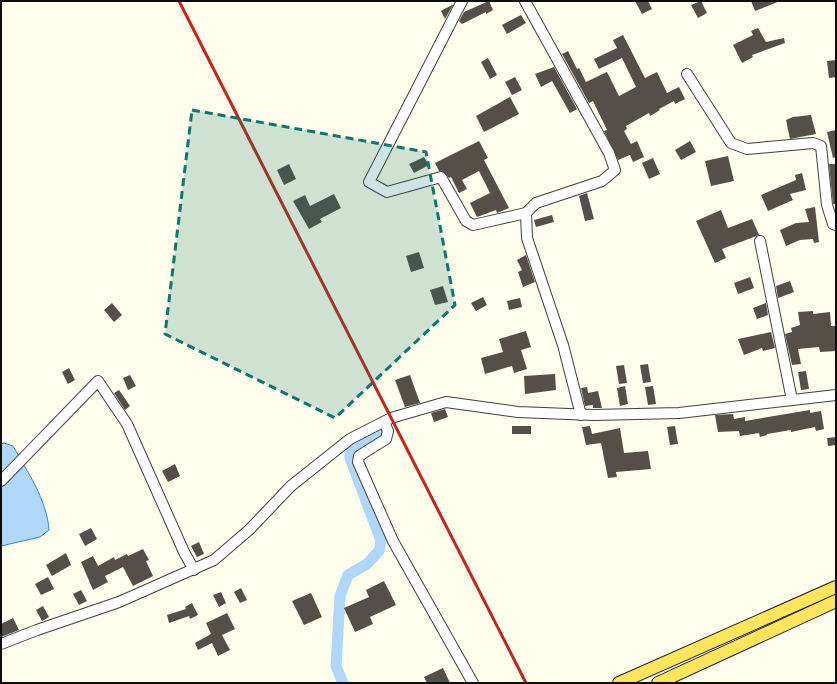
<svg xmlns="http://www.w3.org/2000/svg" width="837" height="684" font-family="'Times New Roman',serif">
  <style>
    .water { fill: #afd7f9; stroke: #3285d3 }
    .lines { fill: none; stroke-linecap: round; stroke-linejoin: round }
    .canal { stroke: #afd7f9; stroke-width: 11 }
    .building { fill: #564f49 }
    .minor-casing { stroke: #404040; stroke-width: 12 }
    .major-casing { stroke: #1e1e1e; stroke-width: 14 }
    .minor { stroke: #fff; stroke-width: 10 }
    .major { stroke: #ffe55d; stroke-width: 12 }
    .rail { stroke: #c3251f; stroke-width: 3 }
    .marked { fill: #0f766e; fill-opacity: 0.2; stroke: #0f766e; stroke-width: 3; stroke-dasharray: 8 5; stroke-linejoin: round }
  </style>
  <rect width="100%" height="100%" fill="#fffdec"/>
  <path class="water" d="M4,443L13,446C27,471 47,500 49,530L40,537L1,546V444Z"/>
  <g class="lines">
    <polyline class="canal" points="343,683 336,666 340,596 348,575 367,564 379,551 381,541 350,458 350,452 379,432"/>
  </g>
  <g class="building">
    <polygon points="489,1 493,10 486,14 486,12 462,24 459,21 464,12"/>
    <polygon points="635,1 648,1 652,9 642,14"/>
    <polygon points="701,1 707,13 698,18 691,5"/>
    <polygon points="751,1 780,1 755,11"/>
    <polygon points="452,5 453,5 445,19 441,11"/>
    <polygon points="521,15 526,23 507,34 502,25"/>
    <polygon points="758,28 766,42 784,38 785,43 752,55 753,57 742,63 733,45 753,35 751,31"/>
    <polygon points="623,35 645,78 657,72 667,93 679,87 685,99 675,104 674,101 659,109 660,110 650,116 649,113 626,126 627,129 624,131 631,144 637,141 644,157 633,162 630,155 618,160 604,131 607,130 593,101 589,103 562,54 568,51 577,69 579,68 586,82 607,72 619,96 636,87 622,58 599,69 594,59 617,48 613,40"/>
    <polygon points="488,58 497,75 490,79 481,62"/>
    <polygon points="836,60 836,77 829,78 827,61"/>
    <polygon points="554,67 577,109 570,113 552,81 541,87 535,74"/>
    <polygon points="515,77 522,90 512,95 505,82"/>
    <polygon points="510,97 519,114 484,132 476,116"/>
    <polygon points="811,115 816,134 790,139 786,120 793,117"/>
    <polygon points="836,130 836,157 833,158 827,132"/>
    <polygon points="479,141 488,158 484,160 509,208 497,213 496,210 477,217 470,203 490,193 479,171 462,180 467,189 459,193 451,177 449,178 444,172 439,171 435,163"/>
    <polygon points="690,141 696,152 681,160 675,150"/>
    <polygon points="728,156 734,181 711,186 705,161"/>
    <polygon points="424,157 429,165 414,173 409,164"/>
    <polygon points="653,158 660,174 649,179 642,163"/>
    <polygon points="289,164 296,179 284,185 277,170"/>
    <polygon points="829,164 836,164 836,204 833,204"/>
    <polygon points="802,173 806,190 790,194 793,200 768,211 761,195 796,180 795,175"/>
    <polygon points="587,193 594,219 585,221 579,196"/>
    <polygon points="334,194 341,208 320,219 322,222 309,229 293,201 305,195 310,206"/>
    <polygon points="815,207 819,242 814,243 813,239 800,240 786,246 780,230 796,223 809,222 805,209"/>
    <polygon points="721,210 728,228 752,219 759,235 722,249 726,258 715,263 696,221"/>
    <polygon points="552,215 554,222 536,227 534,220"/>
    <polygon points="419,252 424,268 411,272 406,256"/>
    <polygon points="526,255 535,282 523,287 518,272 522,270 517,260"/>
    <polygon points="750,277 754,288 738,294 734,283"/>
    <polygon points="790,281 794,292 778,298 776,286"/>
    <polygon points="443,286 448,302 435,305 430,290"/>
    <polygon points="483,297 487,305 476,311 471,303"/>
    <polygon points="520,298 522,307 509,310 507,301"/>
    <polygon points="112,303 122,315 114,322 104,310"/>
    <polygon points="766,303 768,315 757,319 753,308"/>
    <polygon points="813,311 813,314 830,312 831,326 836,326 836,351 820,352 819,347 798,349 801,364 792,365 785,334 792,332 791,328 800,325 798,312"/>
    <polygon points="526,331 531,347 521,350 527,369 514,373 512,366 485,374 481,358 503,352 499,339"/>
    <polygon points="771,332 775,348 763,351 762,348 744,355 738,339"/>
    <polygon points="648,364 651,382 643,383 640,365"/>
    <polygon points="624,365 627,383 619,384 616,366"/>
    <polygon points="69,368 75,380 68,384 62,372"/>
    <polygon points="806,371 809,389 801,390 798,372"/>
    <polygon points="555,374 556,390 525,394 524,376"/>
    <polygon points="130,375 136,386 128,390 123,378"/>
    <polygon points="410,375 420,403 405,407 395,380"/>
    <polygon points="625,386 628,404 620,406 617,388"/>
    <polygon points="653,386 656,404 648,405 645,387"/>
    <polygon points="587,387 588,393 598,391 602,408 593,408 593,405 585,406 581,388"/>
    <polygon points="119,390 130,406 125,410 114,393"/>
    <polygon points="445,409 448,417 434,422 431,413"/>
    <polygon points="810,410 810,413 821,411 824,429 816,431 815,427 791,432 791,430 767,434 767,435 760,437 759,433 740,436 739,431 718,432 715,415 733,414 734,419 745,417 745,421"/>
    <rect x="512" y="426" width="19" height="8"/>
    <polygon points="590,426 592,434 620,428 624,453 648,451 651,469 616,472 617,477 608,478 601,443 586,445 582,427"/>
    <polygon points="675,426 678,444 670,445 667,427"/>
    <polygon points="836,437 836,445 828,446 827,438"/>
    <polygon points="175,464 180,476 168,482 162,471"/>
    <polygon points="91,528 97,539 85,546 79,534"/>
    <polygon points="199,542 204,554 197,557 191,546"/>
    <polygon points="143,549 149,560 146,561 153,576 133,586 123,567 105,576 108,582 93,590 81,562 93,556 98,566 114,557 115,560 127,554 128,556"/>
    <polygon points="66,553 71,565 52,576 46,565"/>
    <polygon points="48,577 54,589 41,595 35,584"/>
    <polygon points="384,581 396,605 370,617 373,624 355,632 344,608 369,597 366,590"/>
    <polygon points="241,588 247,600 240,603 234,592"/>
    <polygon points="81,590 87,601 79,605 73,594"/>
    <polygon points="221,592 226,603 219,607 213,595"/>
    <polygon points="311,593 322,617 304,625 292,601"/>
    <polygon points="192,603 198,615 190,619 189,616 169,623 167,615 186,609 185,607"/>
    <polygon points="43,606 49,617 42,621 36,610"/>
    <polygon points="227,613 235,629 222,635 230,650 218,656 212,643 198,650 195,643 211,634 206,623"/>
    <polygon points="13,618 19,630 1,637 1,624"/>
    <polygon points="443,668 450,683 427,683 424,677"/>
  </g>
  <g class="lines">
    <g class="minor-casing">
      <g id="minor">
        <polyline points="462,1 369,182 387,192 441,177 466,221 473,225 526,213"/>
        <polyline points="525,1 609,153 615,170 602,181 536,203 526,213 527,238 563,345 581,415"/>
        <polyline points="687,74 731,143 747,149 813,143 821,146 827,205 833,224 836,225"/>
        <polyline points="760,241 792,400"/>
        <polyline points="384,422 388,431 386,439 359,456 358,462 393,541 473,683"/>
        <polyline points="1,481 98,381 127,424 184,552 194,570"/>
        <polyline points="1,644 37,630 119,602 214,560 249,530 291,486 350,439 391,418 446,402 518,412 594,415 679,413 836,395"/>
      </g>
    </g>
    <g class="major-casing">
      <g id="major">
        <polyline points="619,683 836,587"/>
        <polyline points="658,683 836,601"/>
      </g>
    </g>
    <use href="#minor" class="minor"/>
    <use href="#major" class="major"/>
    <polyline class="rail" points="179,1 526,683"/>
  </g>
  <path class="marked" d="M192,110L426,152L455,305L335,418L165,334Z"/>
  <rect width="837" height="684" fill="none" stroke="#0d0d0d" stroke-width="4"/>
</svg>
